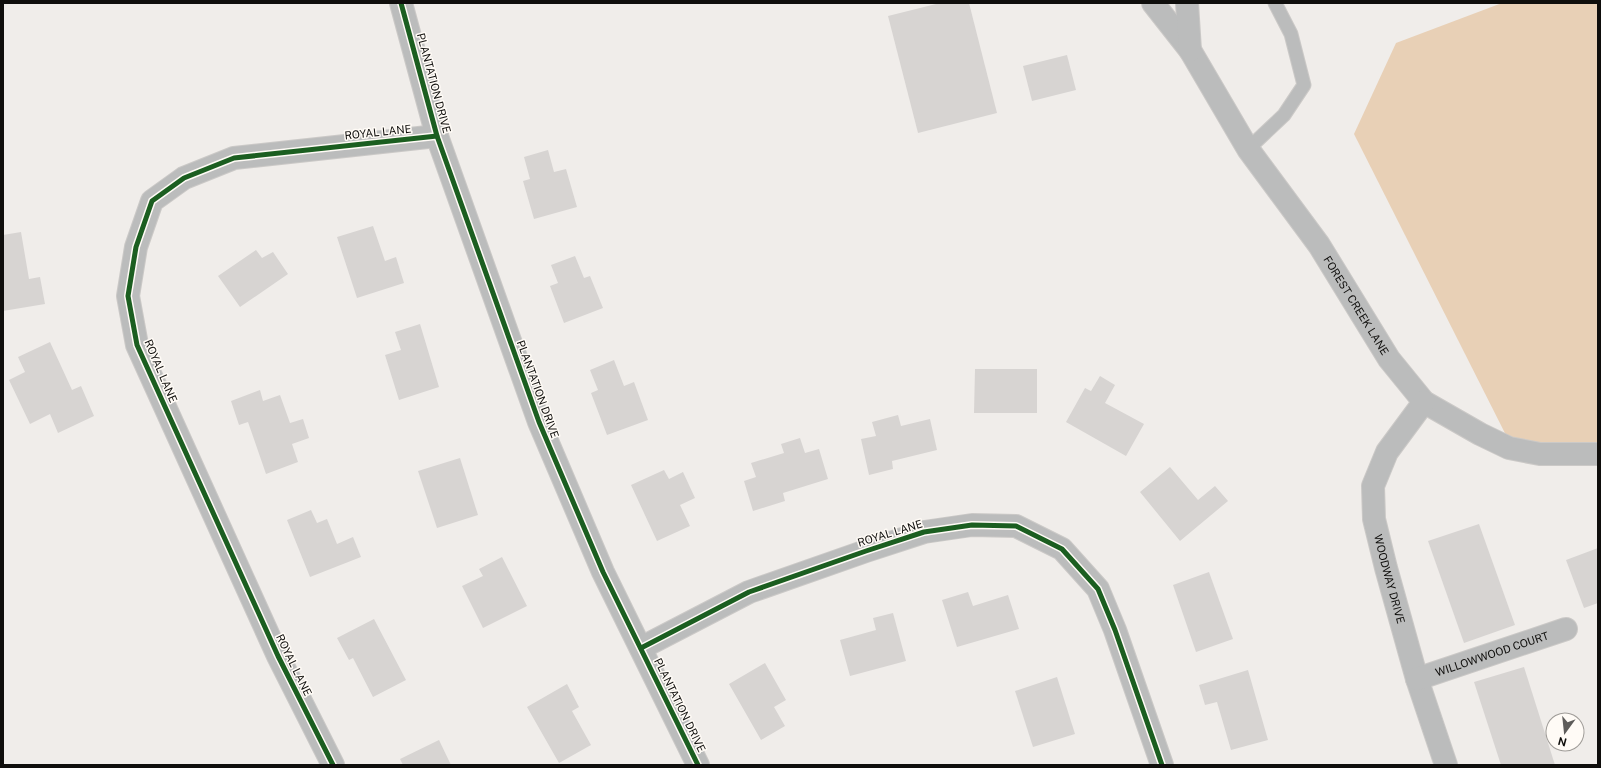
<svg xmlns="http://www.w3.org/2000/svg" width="1601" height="768" font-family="'Public Sans',sans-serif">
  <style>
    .green { fill: #e8d0b6 }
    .building { fill: #d7d4d2 }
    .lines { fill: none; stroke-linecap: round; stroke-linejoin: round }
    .lane-casing { stroke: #cbc9c7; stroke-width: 15 }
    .street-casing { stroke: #cbc9c7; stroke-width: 24 }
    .lane { stroke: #bbbcbc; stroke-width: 13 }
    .street { stroke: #bbbcbc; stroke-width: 22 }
    .cycleway-casing { stroke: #fffbf6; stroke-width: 8 }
    .cycleway { stroke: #1b5e20; stroke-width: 5 }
    .labels { text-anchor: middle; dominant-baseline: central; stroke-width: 3; stroke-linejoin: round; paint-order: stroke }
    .street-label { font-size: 11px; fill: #0f0e0c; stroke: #fffbf6 }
  </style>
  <rect width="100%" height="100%" fill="#f0edea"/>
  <polygon class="green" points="1502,3 1598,3 1598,454 1515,453 1354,134 1396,43"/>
  <g class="building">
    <polygon points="940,3 969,3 997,113 918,133 888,16"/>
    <polygon points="1067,55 1076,90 1032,101 1023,66"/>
    <polygon points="548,150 554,172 566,169 577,207 534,219 523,181 530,179 524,157"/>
    <polygon points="373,226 385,261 396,257 404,283 357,298 337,237"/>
    <polygon points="21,232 29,279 40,277 45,304 3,311 3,235"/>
    <polygon points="256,250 262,258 273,252 288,274 240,307 218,276"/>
    <polygon points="575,256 584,278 590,276 603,308 564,323 550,286 558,283 551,265"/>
    <polygon points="420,324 439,387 399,400 385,355 401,350 395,332"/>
    <polygon points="50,342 72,390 81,386 94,416 58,433 50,414 30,424 9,380 25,372 18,357"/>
    <polygon points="614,360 624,386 634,382 648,420 607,435 591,393 598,390 590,370"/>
    <polygon points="975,369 1037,369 1037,413 974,413"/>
    <polygon points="1100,376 1115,385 1105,403 1144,424 1126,456 1066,422 1085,388 1091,391"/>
    <polygon points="260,390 263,401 280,395 290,423 303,419 309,438 292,444 298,462 266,474 248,422 239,425 231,401"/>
    <polygon points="898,415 901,426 930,419 937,450 892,461 893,469 869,475 861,439 876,436 872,422"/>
    <polygon points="800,438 805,453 819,449 828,479 783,493 785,501 753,511 744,481 756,477 751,463 784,453 781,444"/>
    <polygon points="460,458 478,515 437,528 418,471"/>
    <polygon points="1170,467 1198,500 1215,486 1228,501 1180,541 1140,492"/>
    <polygon points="664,470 669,479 683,472 695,498 680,505 690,526 657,541 631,485"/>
    <polygon points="311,510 317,523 327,519 337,544 353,537 361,557 310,577 287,520"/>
    <polygon points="1479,524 1515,625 1464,643 1428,541"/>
    <polygon points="1598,548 1598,603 1584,608 1566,560"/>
    <polygon points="502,557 527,606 483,628 462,586 483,576 479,569"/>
    <polygon points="1209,572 1233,639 1196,652 1173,585"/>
    <polygon points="968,592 973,606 1008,595 1019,629 957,647 942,600"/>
    <polygon points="893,613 906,661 850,676 840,640 876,630 873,618"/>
    <polygon points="374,619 406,680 373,697 353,658 349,660 337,638"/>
    <polygon points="765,663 786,700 774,707 785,726 761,740 729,684"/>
    <polygon points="1524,667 1555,765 1501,765 1474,682"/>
    <polygon points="1248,670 1268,740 1231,750 1217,702 1205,705 1199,685"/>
    <polygon points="1057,677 1075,734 1033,747 1015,691"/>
    <polygon points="567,684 579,707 572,711 591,745 559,763 527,707"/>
    <polygon points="439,740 451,765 403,765 400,759"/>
  </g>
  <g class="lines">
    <g class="lane-casing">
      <polyline id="lane" points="1248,149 1284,115 1304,85 1291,34 1275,3"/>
    </g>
    <g class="street-casing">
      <g id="street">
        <polyline points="401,3 437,136 539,422 603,572 698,765"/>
        <path id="s1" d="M1153,3L1190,50L1248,149L1319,245L1389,359L1424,402L1480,434L1509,448L1540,454H1598"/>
        <polyline points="1187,3 1190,50"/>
        <path id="s2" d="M1424,402L1387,452L1373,486L1374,519L1386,568L1417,679L1446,765"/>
        <polyline points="641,648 749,592 866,551 924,532 972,525 1016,526 1062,549 1098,589 1115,630 1162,765"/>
        <path id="s3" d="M1417,679L1566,629"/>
        <polyline points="333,765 278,656 137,345 128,296 136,247 152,201 184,178 234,158 437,136"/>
      </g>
    </g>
    <use href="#lane" class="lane"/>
    <use href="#street" class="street"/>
    <g class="cycleway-casing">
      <g id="cycleway">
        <polyline points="401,3 437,136 539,422 603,572 698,765"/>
        <polyline points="641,648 749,592 866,551 924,532 972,525 1016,526 1062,549 1098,589 1115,630 1162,765"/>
        <polyline points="333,765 278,656 137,345 128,296 136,247 152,201 184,178 234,158 437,136"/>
      </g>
    </g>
    <use href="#cycleway" class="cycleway"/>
  </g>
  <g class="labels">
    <g class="street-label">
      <text transform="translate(434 83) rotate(75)">PLANTATION DRIVE</text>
      <text transform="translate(378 132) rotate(-6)">ROYAL LANE</text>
      <text stroke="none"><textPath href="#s1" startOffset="365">FOREST CREEK LANE</textPath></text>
      <text transform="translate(161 371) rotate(67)">ROYAL LANE</text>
      <text transform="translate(538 389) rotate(70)">PLANTATION DRIVE</text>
      <text transform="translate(890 533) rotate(-17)">ROYAL LANE</text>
      <text stroke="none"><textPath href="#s2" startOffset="194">WOODWAY DRIVE</textPath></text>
      <text stroke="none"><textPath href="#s3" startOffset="79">WILLOWWOOD COURT</textPath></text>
      <text transform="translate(294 665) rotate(64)">ROYAL LANE</text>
      <text transform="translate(680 705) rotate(64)">PLANTATION DRIVE</text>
    </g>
  </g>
  <rect width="1601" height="768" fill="none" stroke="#0f0e0c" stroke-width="8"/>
  <g transform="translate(1565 732) rotate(195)"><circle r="19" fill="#fffbf6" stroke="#9f9c98"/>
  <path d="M0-3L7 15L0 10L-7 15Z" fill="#5e5c5a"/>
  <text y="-6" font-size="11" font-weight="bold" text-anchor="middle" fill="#0f0e0c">N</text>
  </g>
</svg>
